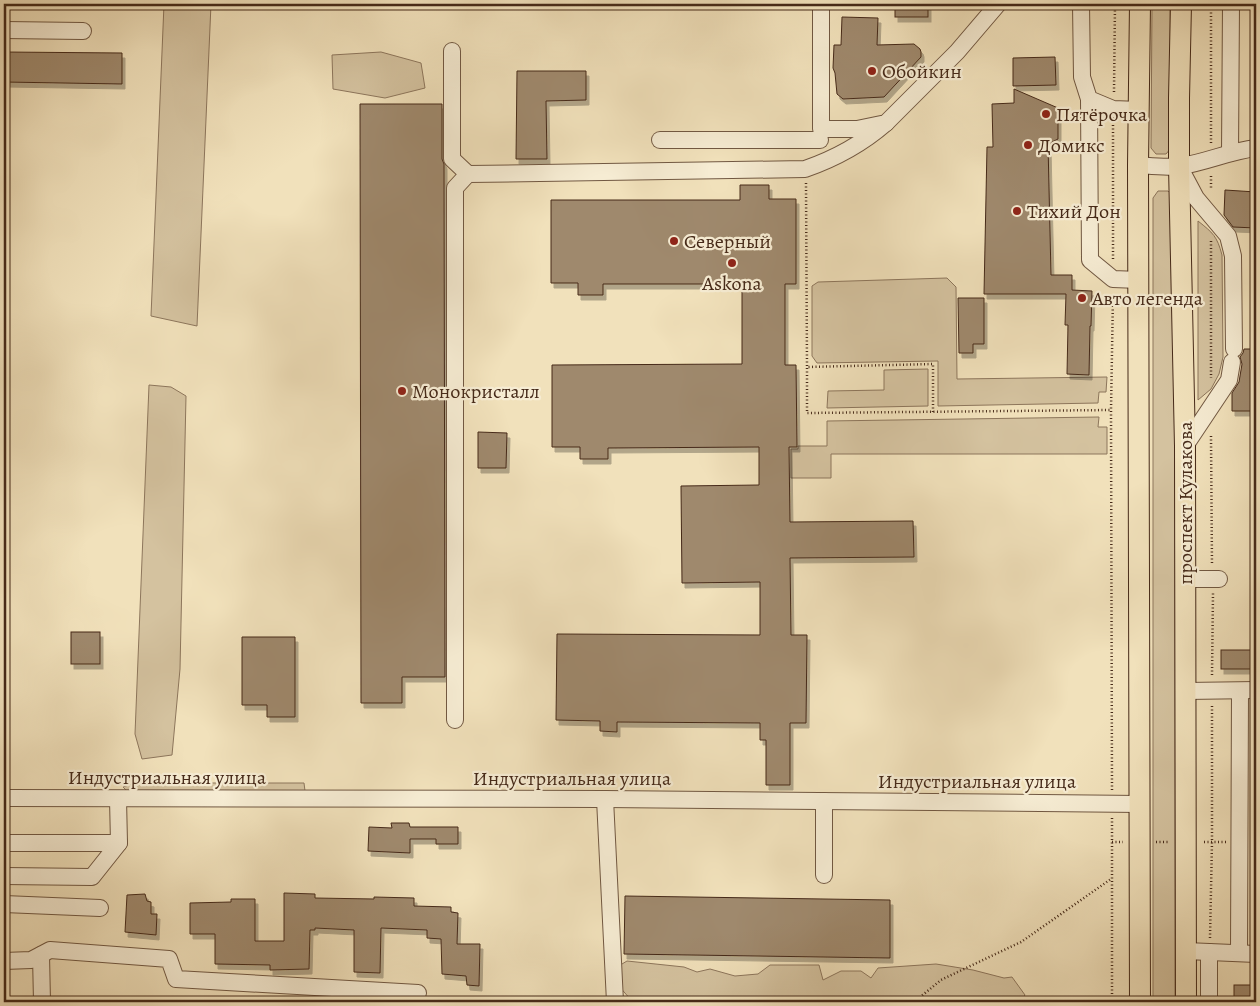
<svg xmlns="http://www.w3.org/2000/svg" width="1260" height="1006" font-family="Alegreya,serif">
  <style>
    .green { fill: #d4c29f; stroke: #8d765c }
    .building { fill: #9f896d; stroke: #462a19; filter: url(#shadow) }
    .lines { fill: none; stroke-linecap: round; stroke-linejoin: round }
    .minor-casing { stroke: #715842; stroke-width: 18 }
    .major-casing { stroke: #462a19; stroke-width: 22 }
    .path { stroke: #462a19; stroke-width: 2.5; stroke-dasharray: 1 2.5; stroke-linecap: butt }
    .minor { stroke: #f6ecd3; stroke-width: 16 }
    .major { stroke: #f1e1bb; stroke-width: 20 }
    .poi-dot { fill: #8f2418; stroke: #f6ecd3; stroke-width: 2 }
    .labels { text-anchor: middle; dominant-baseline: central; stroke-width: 4.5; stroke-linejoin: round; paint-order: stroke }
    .poi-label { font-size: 20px; fill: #462a19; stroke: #f6ecd3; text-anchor: start }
    .street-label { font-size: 20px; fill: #462a19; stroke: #f6ecd3 }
  </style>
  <defs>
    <filter id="shadow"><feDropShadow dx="3" dy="5" stdDeviation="0" flood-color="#0004"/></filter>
  </defs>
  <rect width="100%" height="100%" fill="#f1e1bb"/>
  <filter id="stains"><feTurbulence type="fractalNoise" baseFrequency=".004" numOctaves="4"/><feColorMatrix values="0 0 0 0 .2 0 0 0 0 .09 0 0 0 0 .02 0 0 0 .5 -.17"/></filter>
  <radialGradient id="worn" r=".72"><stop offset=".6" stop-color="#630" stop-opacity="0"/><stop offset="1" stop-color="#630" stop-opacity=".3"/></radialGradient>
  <g class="green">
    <polygon points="164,4 211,4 197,326 151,316"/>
    <polygon points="1152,4 1170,4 1171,148 1166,154 1156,154 1151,148"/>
    <polygon points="381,52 421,63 425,88 385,98 333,89 332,55"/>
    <polygon points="1158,191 1168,191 1175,198 1175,1002 1153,1002 1153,198"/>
    <path d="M1198,221C1213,233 1217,236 1222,255L1223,357L1219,374L1211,389L1198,400Z"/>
    <polygon points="947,278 956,287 957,379 1107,377 1106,392 1099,392 1098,403 938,406 938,361 817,363 812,356 812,286 818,282"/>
    <polygon points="928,369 928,406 827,408 828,391 884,390 884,370"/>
    <polygon points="149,385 171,387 186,396 180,669 172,755 142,759 135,734"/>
    <polygon points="1099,417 1098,427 1107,427 1107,454 831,454 831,478 791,478 791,449 798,449 798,446 827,446 827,421"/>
    <polygon points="135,783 304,783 305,791 130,794 123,787"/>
    <polygon points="627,961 684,967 697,972 710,969 735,976 758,974 770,965 819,965 823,980 841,971 861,971 871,978 878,968 936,964 973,970 1004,978 1012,977 1025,995 1020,1002 670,1002 632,1001 617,984 617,967"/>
  </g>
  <g class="building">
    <rect x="895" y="4" width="33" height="13"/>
    <polygon points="842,17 878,18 877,45 914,44 920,49 921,52 921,57 884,97 843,99 837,94 835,73 833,68 834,45 841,45"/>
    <polygon points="4,52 122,53 122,84 4,82"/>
    <polygon points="1055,57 1056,85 1013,86 1013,58"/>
    <polygon points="517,71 586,71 586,100 546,101 547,159 516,159"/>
    <polygon points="1014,89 1058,108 1058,139 1048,144 1051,275 1072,275 1072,290 1092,291 1091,326 1090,326 1089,375 1067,374 1068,325 1065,325 1066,294 984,294 987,147 993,147 992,104 1014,103"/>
    <polygon points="360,104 442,104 442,159 444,164 445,677 402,677 402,703 361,703"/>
    <polygon points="740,185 769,185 769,199 796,199 796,284 785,284 785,365 796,365 797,447 789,447 790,522 913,521 914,557 790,558 791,635 807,635 806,723 790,723 790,785 766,785 766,740 760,740 760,723 617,722 617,732 600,731 600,721 556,720 557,634 760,635 760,582 682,583 681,486 759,485 759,447 608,448 608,459 580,459 580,447 552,447 552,365 742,364 742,284 603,284 603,295 578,295 578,283 551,283 551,200 740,200"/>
    <polygon points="1225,190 1256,192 1256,228 1233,227 1224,215"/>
    <polygon points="958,298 984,298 984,344 973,344 973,353 959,353"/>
    <polygon points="1244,349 1256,349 1256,411 1232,411 1232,393 1239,382 1242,364 1240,357 1243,353"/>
    <polygon points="478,432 507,433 506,468 478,468"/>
    <rect x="71" y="632" width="29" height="32"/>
    <polygon points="242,637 295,637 295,717 267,717 267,705 242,705"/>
    <rect x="1221" y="650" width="35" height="19"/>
    <polygon points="391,823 409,823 410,827 458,827 458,844 436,844 436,839 410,839 410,853 368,851 369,827 392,828"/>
    <polygon points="284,893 315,894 315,898 374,899 374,897 414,898 414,906 451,907 451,912 458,913 457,944 480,944 479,986 467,985 466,976 442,974 441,939 427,938 427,930 381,928 380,973 354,972 354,930 315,928 315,930 310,930 309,969 270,970 270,965 215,964 215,934 190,934 190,903 231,902 231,899 255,899 255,941 284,941"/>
    <polygon points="145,894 147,901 151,902 151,914 157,914 156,935 125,932 127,895"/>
    <polygon points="625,896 890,900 890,958 624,954"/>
    <rect x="1234" y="985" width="22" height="17"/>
  </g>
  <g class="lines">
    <g class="minor-casing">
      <g id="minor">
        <polyline points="821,4 821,129 857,129 886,123 957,52 998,4"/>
        <polyline points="1081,4 1082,77 1089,99 1113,109 1139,110"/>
        <polyline points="4,30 83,31"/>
        <polyline points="452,51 452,159 468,174"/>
        <polyline points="1089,99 1090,260 1113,279 1139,280"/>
        <polyline points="660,140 820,140"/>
        <polyline points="1230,153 1231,4"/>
        <path d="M1138,165C1152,166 1167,168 1181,166C1207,162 1230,151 1256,148"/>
        <polyline points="1179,166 1196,198 1228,236 1233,256 1234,349"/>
        <polyline points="1185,446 1229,380 1232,362"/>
        <polyline points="1185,579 1219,579"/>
        <polyline points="1186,691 1256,690"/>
        <path d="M455,720V188L468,174L805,169C834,159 863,143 886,123"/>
        <polyline points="4,798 605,799 1140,804"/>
        <polyline points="605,799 615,1002"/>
        <polyline points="4,843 119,843 118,799"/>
        <polyline points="824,875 824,801"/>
        <polyline points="4,876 92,877 119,843"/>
        <polyline points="4,904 100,908"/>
        <polyline points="1186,951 1256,954"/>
        <polyline points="1209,952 1209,1002"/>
        <polyline points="1239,953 1240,691"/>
        <polyline points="41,955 42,1002"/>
        <polyline points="4,961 31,960 50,950 169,959 176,979 418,993"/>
      </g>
    </g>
    <g class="major-casing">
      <g id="major">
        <polyline points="1140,4 1138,165 1140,1002"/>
        <polyline points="1181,4 1179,98 1179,166 1185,446 1186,1002"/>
      </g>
    </g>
    <g class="path">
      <polyline points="1114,92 1115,4"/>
      <polyline points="1113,125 1113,260"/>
      <polyline points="1211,143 1211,4"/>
      <polyline points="1211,176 1211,190"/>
      <polyline points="806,183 807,367"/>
      <polyline points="1211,241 1211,378"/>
      <polyline points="933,412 933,364 807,367 807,413 1111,410"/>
      <polyline points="1211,436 1212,565"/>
      <polyline points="1212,675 1213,593"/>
      <polyline points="1112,790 1111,410 1113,295"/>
      <polyline points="1112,818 1112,1002"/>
      <polyline points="1112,842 1123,842"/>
      <polyline points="1156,842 1168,842"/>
      <polyline points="1204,842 1226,842"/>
      <polyline points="1210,938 1212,842 1212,706"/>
      <polyline points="914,1002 941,980 1021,942 1111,879"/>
    </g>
    <use href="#minor" class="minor"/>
    <use href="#major" class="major"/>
  </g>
  <g class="poi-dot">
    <circle cx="872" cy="71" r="5"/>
    <circle cx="1046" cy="114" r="5"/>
    <circle cx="1028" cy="145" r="5"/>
    <circle cx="1017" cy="211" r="5"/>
    <circle cx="674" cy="241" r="5"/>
    <circle cx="732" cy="263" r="5"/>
    <circle cx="1082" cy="298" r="5"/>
    <circle cx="402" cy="391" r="5"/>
  </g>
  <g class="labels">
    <g class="poi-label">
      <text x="882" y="71">Обойкин</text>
      <text x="1056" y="114">Пятёрочка</text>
      <text x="1038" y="145">Домикс</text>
      <text x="1027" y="211">Тихий Дон</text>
      <text x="684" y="241">Северный</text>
      <text x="732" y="283" text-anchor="middle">Askona</text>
      <text x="1092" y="298">Авто легенда</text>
      <text x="412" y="391">Монокристалл</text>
    </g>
    <g class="street-label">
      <text transform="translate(1185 503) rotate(-90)">проспект Кулакова</text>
      <text x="167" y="777">Индустриальная улица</text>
      <text x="572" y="778">Индустриальная улица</text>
      <text x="977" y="781">Индустриальная улица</text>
    </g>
  </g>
  <rect width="1260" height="1006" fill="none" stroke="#f1e1bb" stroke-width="20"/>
  <rect x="5" y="5" width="1250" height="996" fill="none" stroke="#462a19" stroke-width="2.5"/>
  <rect x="10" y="10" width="1240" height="986" fill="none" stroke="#462a19"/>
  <rect width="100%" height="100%" filter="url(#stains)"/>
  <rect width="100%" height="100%" fill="url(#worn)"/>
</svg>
